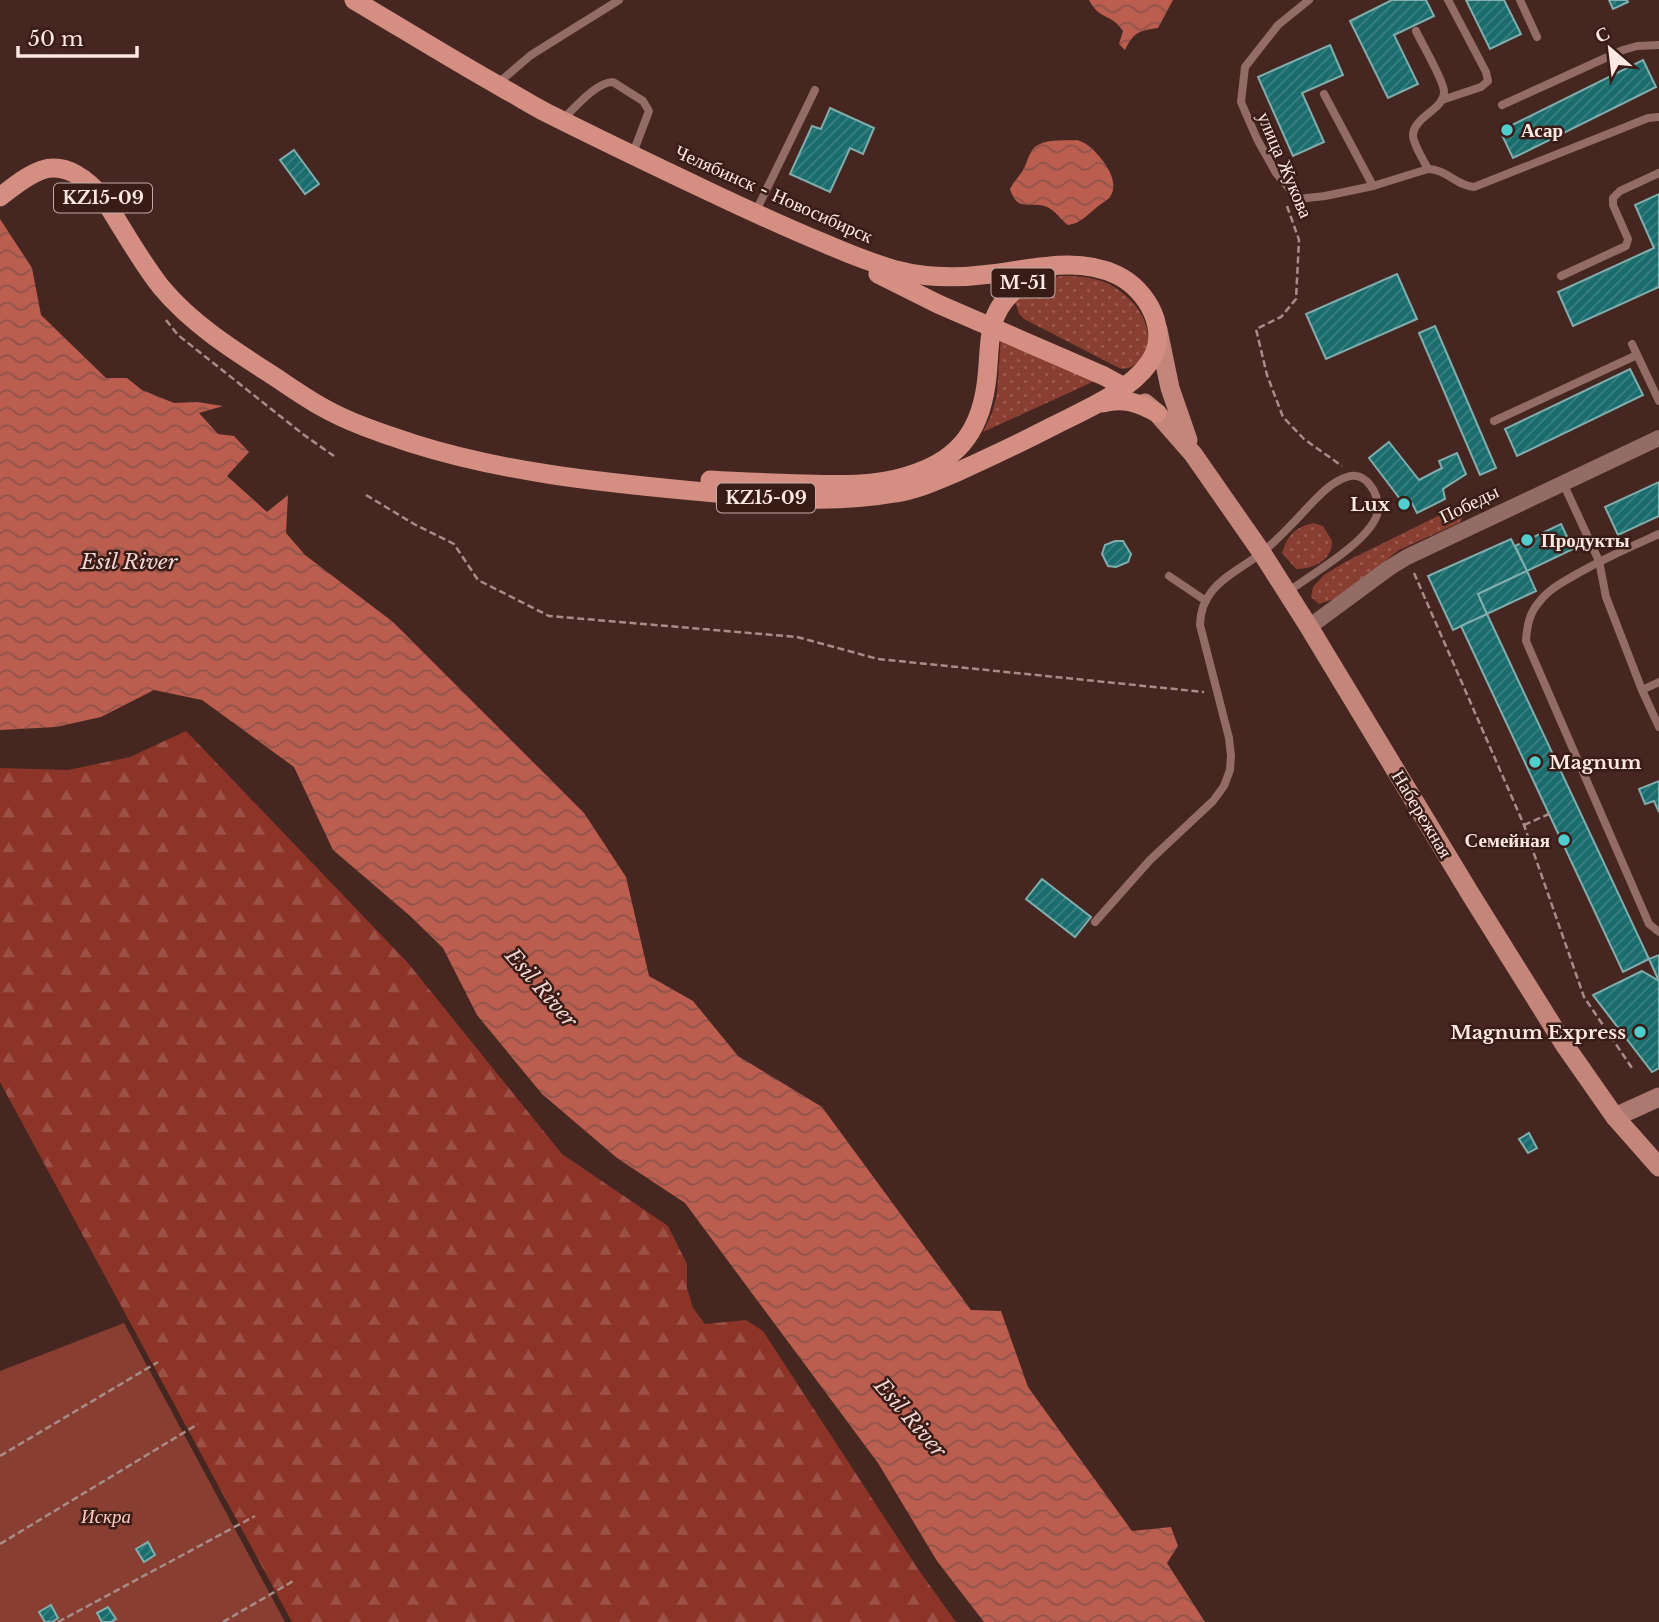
<svg xmlns="http://www.w3.org/2000/svg" width="1659" height="1622" font-family="'Libre Baskerville',serif">
  <style>
    .grass { fill: url(#grass-dots) }
    .forest { fill: url(#forest-firs) }
    .green { fill: #893e32 }
    .water { fill: url(#water-waves) }
    .building { fill: url(#building-hatch); stroke: #80aeae; stroke-width: 2 }
    .lines { fill: none; stroke-linecap: round; stroke-linejoin: round }
    .path { stroke: #a78d88; stroke-width: 2.5; stroke-dasharray: 7 3.5; stroke-linecap: butt }
    .service { stroke: #926c65; stroke-width: 8 }
    .minor { stroke: #926c65; stroke-width: 16 }
    .secondary { stroke: #ab7970; stroke-width: 19 }
    .primary { stroke: #c4867b; stroke-width: 19 }
    .trunk { stroke: #d48f82; stroke-width: 19 }
    .poi-dot { fill: #52cdce; stroke: #3a1c17; stroke-width: 2.5 }
    .labels { text-anchor: middle; dominant-baseline: central; stroke-width: 5; stroke-linejoin: round; paint-order: stroke }
    .shield { fill: #3a1c17; stroke: #c2aba6; stroke-width: 2 }
    .shield-label { font-size: 18px; font-weight: bold; fill: #fde8e4 }
    .poi-label { font-size: 19px; font-weight: bold; fill: #fde8e4; stroke: #3a1c17; text-anchor: start }
    .street-label { font-size: 19px; fill: #fde8e4; stroke: #3a1c17 }
    .park-label { font-size: 19px; font-style: italic; fill: #fecac0; stroke: #3a1c17 }
    .water-label { font-size: 21px; font-style: italic; fill: #f0d5d0; stroke: #3a1c17 }
  </style>
  <defs>
    <pattern id="grass-dots" width="8" height="8" patternUnits="userSpaceOnUse" patternTransform="scale(1.75)"><rect width="8" height="8" fill="#893e32"/><path d="M2 2h.1M6 6h.1" fill="none" stroke="#9b5a50" stroke-width="1.8" stroke-linecap="round"/></pattern>
    <pattern id="forest-firs" width="22" height="20" patternUnits="userSpaceOnUse" patternTransform="scale(1.75)"><rect width="22" height="20" fill="#8c3427"/><path d="M5 1l3.5 6h-7zM16 11l3.5 6h-7z" fill="#9d5146"/></pattern>
    <pattern id="water-waves" width="16" height="10" patternUnits="userSpaceOnUse" patternTransform="scale(1.75)"><rect width="16" height="10" fill="#bb5e4f"/><path d="M0 5q4-4 8 0t8 0" fill="none" stroke="#8f544b"/></pattern>
    <pattern id="building-hatch" width="6" height="6" patternUnits="userSpaceOnUse" patternTransform="scale(1.75)"><rect width="6" height="6" fill="#1b6c6d"/><path d="M-1 1l2-2M0 6l6-6M5 7l2-2" fill="none" stroke="#3d8182"/></pattern>
  </defs>
  <rect width="100%" height="100%" fill="#452620"/>
  <g class="grass">
    <path d="M1059,276C1072,276 1085,276 1098,280C1121,286 1145,309 1148,334C1149,339 1148,345 1148,351C1139,361 1134,371 1119,368L1024,319L1019,314L1015,301L1047,279Z"/>
    <polygon points="1001,335 1099,379 983,432 992,413 997,394"/>
    <polygon points="1464,503 1465,514 1459,523 1399,550 1340,597 1319,604 1311,597 1313,587 1324,575 1345,562"/>
    <path d="M1313,523L1323,526L1332,541C1332,545 1332,549 1329,553C1323,565 1308,569 1296,569L1282,553C1288,535 1294,528 1313,523Z"/>
  </g>
  <polygon class="forest" points="186,731 408,963 562,1154 668,1226 687,1264 687,1288 693,1308 705,1324 746,1320 763,1331 918,1569 956,1622 292,1622 0,1082 0,768 68,770 130,757"/>
  <polygon class="green" points="124,1323 285,1622 0,1622 0,1371"/>
  <g class="water">
    <path d="M1089,0H1173L1158,28C1138,31 1134,32 1125,50L1119,44L1123,31C1113,16 1105,19 1096,10C1094,8 1090,2 1089,0Z"/>
    <path d="M1077,140C1087,143 1092,148 1099,156C1108,167 1119,183 1110,197C1107,201 1100,204 1096,208C1086,216 1081,223 1068,225C1061,220 1055,210 1047,207C1030,200 1018,214 1010,189C1014,181 1019,177 1023,170C1027,164 1028,155 1033,149C1043,138 1063,141 1077,140Z"/>
    <polygon points="0,219 32,268 41,315 106,378 127,378 142,390 174,403 197,402 223,406 199,413 218,434 234,436 249,452 227,476 267,512 288,495 286,533 305,555 393,622 584,813 626,877 649,976 693,1001 738,1056 822,1107 971,1310 1001,1311 1028,1387 1132,1531 1171,1527 1178,1546 1167,1563 1205,1622 984,1622 937,1561 878,1463 685,1203 617,1158 542,1094 477,1015 443,948 409,915 333,850 294,767 202,700 154,690 101,717 56,727 0,730"/>
  </g>
  <g class="building">
    <polygon points="1392,0 1426,0 1434,16 1394,35 1418,84 1388,98 1350,21"/>
    <polygon points="1466,0 1504,0 1521,34 1490,49"/>
    <polygon points="1609,0 1627,0 1628,2 1613,9"/>
    <polygon points="1330,45 1343,75 1302,93 1324,142 1293,156 1258,77"/>
    <polygon points="1643,60 1656,87 1513,158 1500,131"/>
    <polygon points="830,108 874,128 863,154 850,148 830,192 790,174 812,126 821,129"/>
    <polygon points="294,150 319,184 305,194 280,160"/>
    <polygon points="1659,194 1659,287 1573,326 1558,292 1654,248 1635,205"/>
    <polygon points="1397,274 1417,319 1326,359 1306,314"/>
    <polygon points="1435,326 1496,468 1480,475 1419,333"/>
    <polygon points="1630,369 1643,395 1517,456 1505,429"/>
    <polygon points="1389,442 1419,480 1442,468 1439,461 1457,453 1466,474 1443,489 1445,499 1417,513 1412,503 1400,499 1369,458"/>
    <polygon points="1659,482 1659,516 1618,535 1605,507"/>
    <polygon points="1561,524 1573,549 1527,571 1515,546"/>
    <polygon points="1511,539 1527,571 1478,594 1487,614 1453,630 1428,576"/>
    <polygon points="1115,541 1123,541 1131,554 1128,562 1116,567 1108,566 1102,554 1105,545"/>
    <polygon points="1527,571 1536,591 1487,614 1478,594"/>
    <polygon points="1487,614 1649,959 1623,972 1461,626"/>
    <polygon points="1659,781 1659,812 1654,801 1645,804 1639,789"/>
    <polygon points="1042,879 1091,917 1075,937 1026,899"/>
    <polygon points="1659,955 1659,981 1649,959"/>
    <polygon points="1642,971 1659,981 1659,1068 1652,1072 1593,995"/>
    <polygon points="1529,1133 1537,1148 1528,1153 1519,1139"/>
    <polygon points="148,1542 155,1555 144,1562 136,1549"/>
    <polygon points="51,1605 58,1618 52,1622 45,1622 39,1612"/>
    <polygon points="108,1607 116,1619 111,1622 102,1622 97,1613"/>
  </g>
  <g class="lines">
    <g class="path">
      <polyline points="1287,206 1299,240 1296,299 1281,317 1256,329 1267,375 1283,417 1304,439 1342,466"/>
      <polyline points="166,320 178,335 304,435 334,456"/>
      <polyline points="366,495 414,524 454,544 478,580 549,616 797,637 878,659 1204,692"/>
      <polyline points="1414,573 1524,825 1584,997 1632,1068"/>
      <polyline points="1524,825 1549,814"/>
      <polyline points="0,1456 158,1362"/>
      <polyline points="0,1544 198,1424"/>
      <polyline points="58,1622 255,1516"/>
      <polyline points="223,1622 295,1580"/>
    </g>
    <g class="service">
      <polyline points="1309,0 1278,25 1245,67 1241,102 1257,139 1276,173 1298,199 1325,196 1373,186"/>
      <polyline points="1520,0 1537,37"/>
      <polyline points="497,84 531,55 619,0"/>
      <path d="M1324,94L1373,186L1428,169C1424,161 1412,142 1413,134C1415,116 1445,109 1444,91C1443,79 1422,44 1416,31"/>
      <polyline points="1442,100 1481,87 1488,81 1486,72 1448,0"/>
      <polyline points="1502,105 1623,50 1637,46 1659,45"/>
      <path d="M562,120C575,108 596,82 613,82L643,101L649,111L633,153"/>
      <path d="M1428,169C1446,169 1457,186 1474,187L1623,128L1648,118L1659,117"/>
      <polyline points="755,213 815,90"/>
      <polyline points="1561,276 1626,246 1628,239 1613,205 1613,198 1620,191 1659,173"/>
      <polyline points="1632,344 1659,401"/>
      <polyline points="1494,421 1637,355"/>
      <polyline points="1563,483 1599,561 1606,597 1642,690 1659,727"/>
      <path d="M1659,534C1630,547 1602,559 1575,575C1563,582 1549,589 1540,601C1529,613 1527,626 1526,641L1646,917L1649,924L1659,932"/>
      <polyline points="1169,576 1206,601"/>
      <polyline points="1642,690 1659,682"/>
      <path d="M1095,922L1150,860L1213,801L1224,786L1230,770L1231,756L1229,738L1200,625C1200,613 1204,601 1212,591C1224,576 1244,566 1259,555C1277,541 1293,523 1309,506C1320,495 1331,482 1347,477C1356,474 1364,477 1370,485C1376,492 1380,505 1377,515C1367,543 1313,573 1289,591"/>
    </g>
    <polyline class="minor" points="1309,627 1389,568 1407,557 1659,438"/>
    <polyline class="secondary" points="1615,1117 1659,1097"/>
    <g class="primary">
      <polyline points="1158,330 1170,388 1188,440"/>
      <polyline points="1145,403 1157,413 1193,454 1262,553 1309,627 1471,895 1564,1044 1615,1117 1659,1167"/>
    </g>
    <g class="trunk">
      <path d="M0,197C13,187 27,175 42,170C66,162 88,180 103,198C122,227 139,259 161,287C191,323 230,348 269,373C286,384 304,397 322,407C350,423 381,433 411,443C502,472 598,482 694,491C760,497 829,505 895,493C916,490 936,481 955,473C988,458 1020,443 1051,427C1082,411 1129,392 1149,363C1171,332 1148,290 1117,275C1077,256 1033,269 991,274C961,278 926,278 896,270C872,263 849,254 826,244C787,228 748,210 710,192C655,166 601,140 547,113C531,105 516,95 501,87C451,59 403,29 354,0"/>
      <polyline points="878,274 938,304 1104,376 1124,387"/>
      <path d="M1103,403C1123,397 1139,403 1157,413"/>
      <path d="M710,480C742,482 774,483 806,484C839,485 875,486 907,476C955,462 979,435 986,385C989,366 988,346 992,327C998,299 1021,281 1047,273"/>
    </g>
  </g>
  <g class="poi-dot">
    <circle cx="1507" cy="130" r="7"/>
    <circle cx="1404" cy="504" r="7"/>
    <circle cx="1527" cy="540" r="7"/>
    <circle cx="1535" cy="762" r="7"/>
    <circle cx="1564" cy="840" r="7"/>
    <circle cx="1640" cy="1032" r="7"/>
  </g>
  <g class="labels">
    <g class="shield">
      <rect x="54" y="183.5" width="98" height="29" rx="5"/>
      <rect x="991.5" y="268.5" width="63" height="29" rx="5"/>
      <rect x="717" y="483.5" width="98" height="29" rx="5"/>
    </g>
    <g class="shield-label">
      <text x="103" y="198">KZ15-09</text>
      <text x="1023" y="283">M-51</text>
      <text x="766" y="498">KZ15-09</text>
    </g>
    <g class="poi-label">
      <text x="1521" y="130">Асар</text>
      <text x="1390" y="504" text-anchor="end">Lux</text>
      <text x="1541" y="540">Продукты</text>
      <text x="1549" y="762">Magnum</text>
      <text x="1550" y="840" text-anchor="end">Семейная</text>
      <text x="1626" y="1032" text-anchor="end">Magnum Express</text>
    </g>
    <g class="street-label">
      <text transform="translate(1285 165) rotate(67)">улица Жукова</text>
      <text transform="translate(774 194) rotate(24)">Челябинск - Новосибирск</text>
      <text transform="translate(1469 504) rotate(-26)">Победы</text>
      <text transform="translate(1422 814) rotate(59)">Набережная</text>
    </g>
    <g class="park-label">
      <text x="106" y="1516">Искра</text>
    </g>
    <g class="water-label">
      <text x="129" y="562">Esil River</text>
      <text transform="translate(541 988) rotate(49)">Esil River</text>
      <text transform="translate(910 1418) rotate(49)">Esil River</text>
    </g>
  </g>
  <g transform="translate(1610 49) rotate(332)" stroke="#3a1c17" stroke-width="5" paint-order="stroke">
  <path d="M0-5L12 26L0 18L-12 26Z" fill="#fde8e4"/>
  <text y="-10" font-size="19" font-weight="bold" text-anchor="middle" fill="#fde8e4">С</text>
  </g>
  <path d="M18 46v10h119v-10" fill="none" stroke="#fde8e4" stroke-width="3.5"/>
  <text x="28" y="46" font-size="21" fill="#fde8e4" stroke="#3a1c17" stroke-width="5" paint-order="stroke">50 m</text>
</svg>
